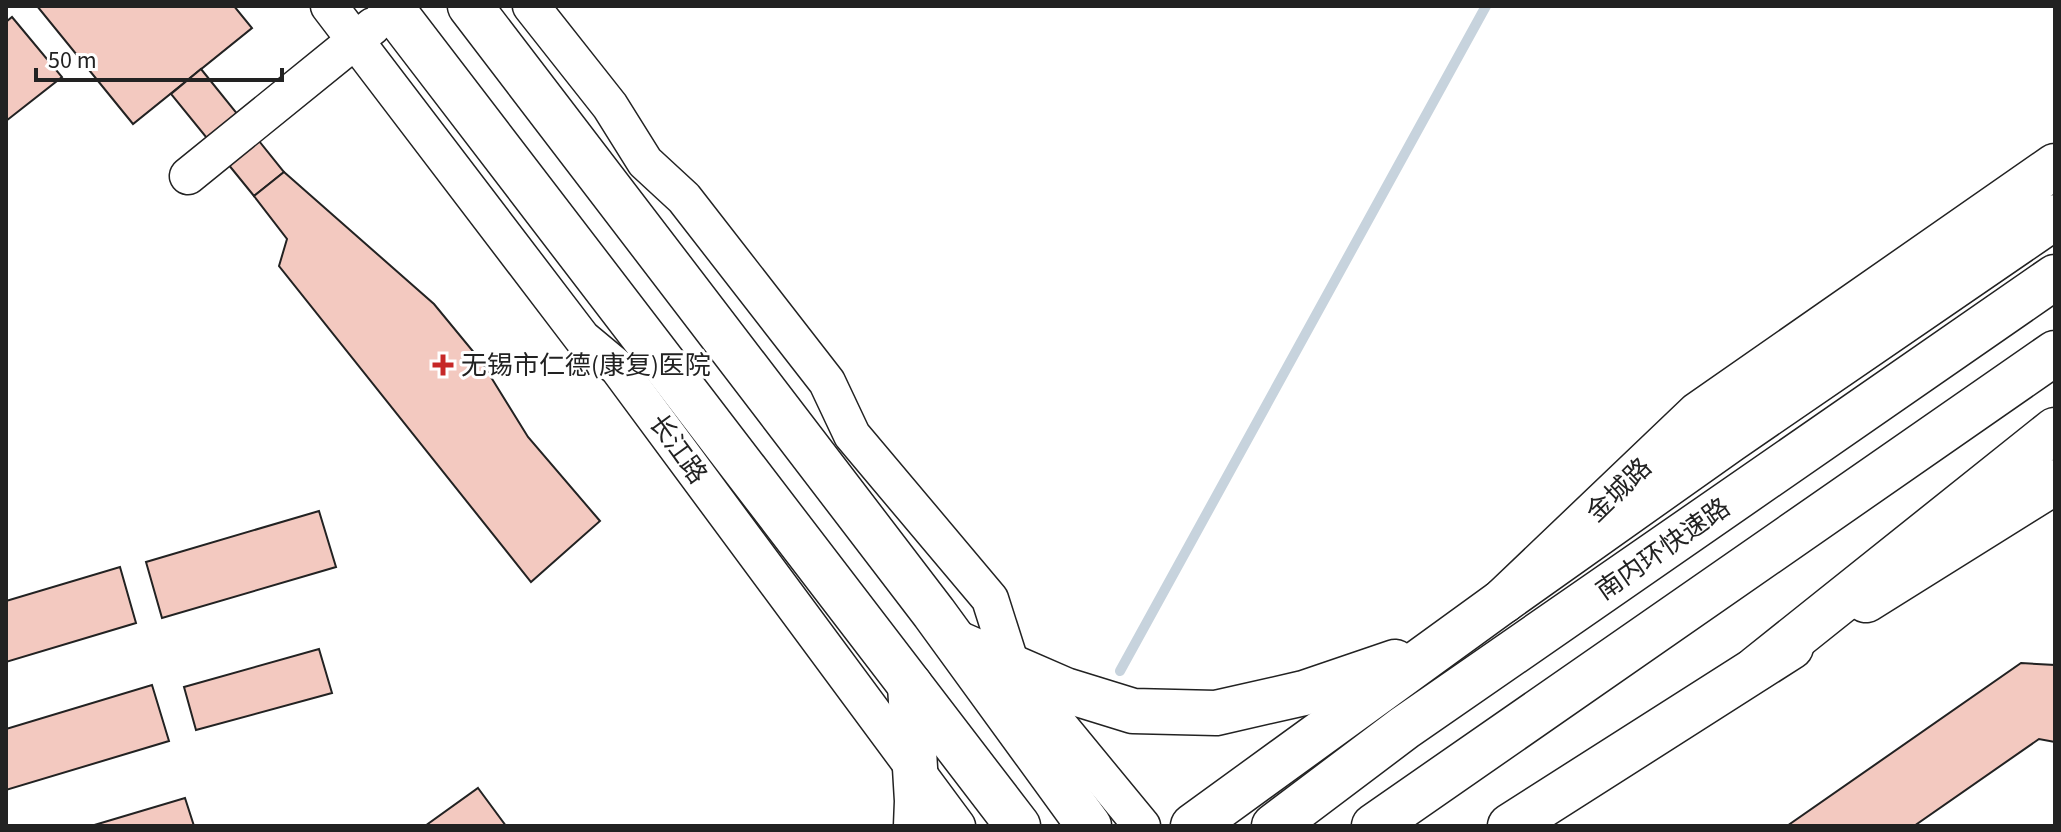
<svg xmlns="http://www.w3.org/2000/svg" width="2061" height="832" font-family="'Source Sans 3','Noto Sans SC',sans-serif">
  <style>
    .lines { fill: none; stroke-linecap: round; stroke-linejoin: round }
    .stream { stroke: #c7d3dd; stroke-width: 10 }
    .building { fill: #f3c9c0; stroke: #222; stroke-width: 2 }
    .minor-casing { stroke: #222; stroke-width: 39 }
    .major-casing { stroke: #222; stroke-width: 47 }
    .highway-casing { stroke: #222; stroke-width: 47 }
    .minor { stroke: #fff; stroke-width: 36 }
    .major { stroke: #fff; stroke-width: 44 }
    .highway { stroke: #fff; stroke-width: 44 }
    .poi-dot { fill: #c62828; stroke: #fff; stroke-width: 3 }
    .labels { text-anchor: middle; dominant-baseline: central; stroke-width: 6; stroke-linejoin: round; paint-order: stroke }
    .poi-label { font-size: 26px; fill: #222; stroke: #fff; text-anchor: start }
    .street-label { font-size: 26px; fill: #222; stroke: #fff }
  </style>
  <rect width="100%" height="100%" fill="#fff"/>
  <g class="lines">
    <polyline class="stream" points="1120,671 1486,6"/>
  </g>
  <g class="building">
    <polygon points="37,6 234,6 252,28 133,124"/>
    <polygon points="12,17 62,77 6,121 6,22"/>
    <polygon points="201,69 284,172 254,196 171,94"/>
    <polygon points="284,172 434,304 481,361 528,437 600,521 531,582 279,266 287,239 254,196"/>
    <polygon points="319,511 336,567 162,618 146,562"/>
    <polygon points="120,567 136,623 6,662 6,601"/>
    <polygon points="319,649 332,693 196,730 184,687"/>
    <polygon points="2021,663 2055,665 2055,742 2039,739 1914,826 1787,826"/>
    <polygon points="152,685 169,741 6,790 6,729"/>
    <polygon points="478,788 506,826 425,826"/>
    <polygon points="185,798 194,826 91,826"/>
  </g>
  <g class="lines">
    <g class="minor-casing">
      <g id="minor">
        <polyline points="329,6 582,338 618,368 957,826"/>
        <polyline points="531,6 610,106 645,162 684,198 827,382 852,435 990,599 1012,668 1142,826"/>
        <polyline points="188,176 373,26"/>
      </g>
    </g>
    <g class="major-casing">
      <g id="major">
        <polyline points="390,6 1018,826"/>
        <polyline points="470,6 934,613 1089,826"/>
        <polyline points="1866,600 2055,482"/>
        <polyline points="957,643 1065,690 1133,711 1216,713 1304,693 1395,662"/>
        <polyline points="910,685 917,801 916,826"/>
        <polyline points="1193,826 1503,601 1699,414 2055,166"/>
        <polyline points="1510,826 1791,647"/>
      </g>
    </g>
    <g class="highway-casing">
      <g id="highway">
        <polyline points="1503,601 1730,440 2055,217"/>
        <polyline points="1757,668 2055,430"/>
        <polyline points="1274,826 1404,728 2055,277"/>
        <polyline points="1374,826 2055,353"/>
      </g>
    </g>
    <use href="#minor" class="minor"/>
    <use href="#major" class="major"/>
    <use href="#highway" class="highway"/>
  </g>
  <path class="poi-dot" d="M439 353h8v8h8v8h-8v8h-8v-8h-8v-8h8z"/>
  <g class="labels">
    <g class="poi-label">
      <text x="461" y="365">无锡市仁德(康复)医院</text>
    </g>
    <g class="street-label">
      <text transform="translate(678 449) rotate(54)">长江路</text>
      <text transform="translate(1619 490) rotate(-44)">金城路</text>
      <text transform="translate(1663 549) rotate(-35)">南内环快速路</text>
    </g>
  </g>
  <rect width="2061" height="832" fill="none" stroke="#222222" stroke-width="16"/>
  <path d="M36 68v12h246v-12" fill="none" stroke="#222222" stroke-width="4"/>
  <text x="48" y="68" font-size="24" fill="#222222" stroke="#ffffff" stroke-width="6" paint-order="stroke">50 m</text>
</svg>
